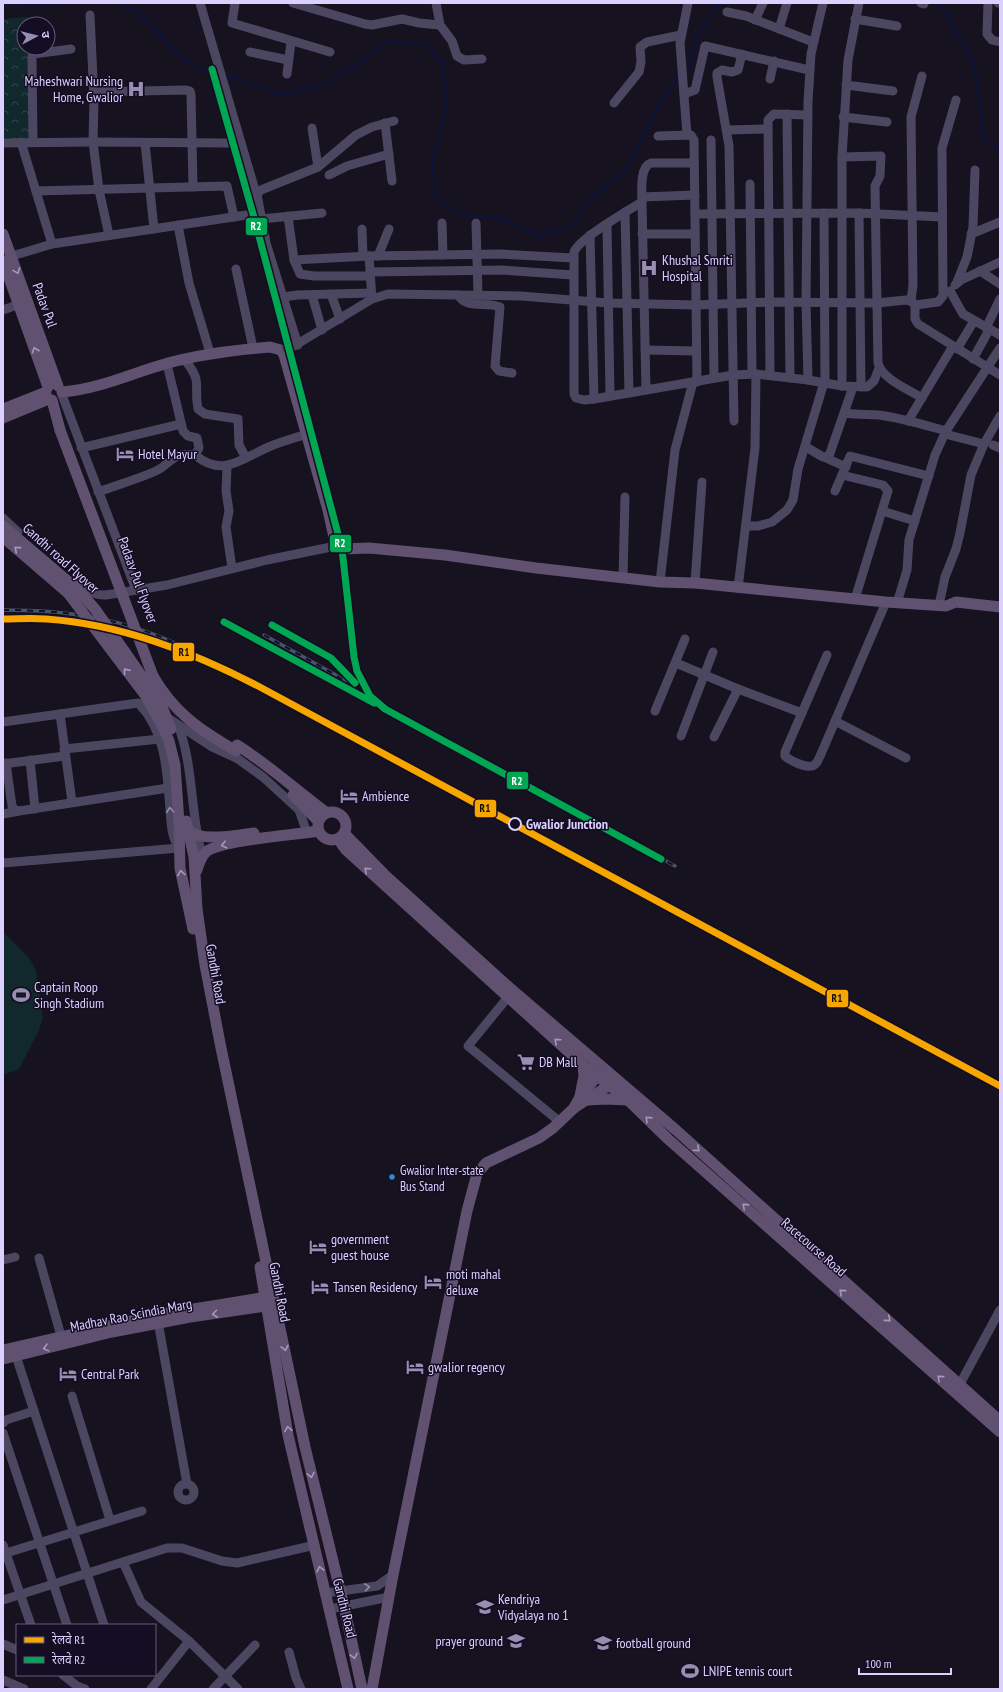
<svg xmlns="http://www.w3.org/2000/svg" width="1003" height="1692" font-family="'PT Sans Narrow','Noto Sans Devanagari',sans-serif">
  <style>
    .park { fill: url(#park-crowns) }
    .garden { fill: #11282c }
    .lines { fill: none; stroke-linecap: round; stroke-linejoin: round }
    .stream { stroke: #09153f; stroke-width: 2 }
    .minor { stroke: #4c4760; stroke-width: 9 }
    .major { stroke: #615171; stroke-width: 11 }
    .rail-casing { stroke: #44546a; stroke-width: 3.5 }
    .rail { stroke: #140d24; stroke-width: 2; stroke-dasharray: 6; stroke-linecap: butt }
    .minor-bridge { stroke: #4c4760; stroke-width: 9 }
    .major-bridge { stroke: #615171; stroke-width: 11 }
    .rail-1-casing { stroke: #140d24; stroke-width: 10 }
    .rail-2-casing { stroke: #140d24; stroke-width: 10 }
    .rail-1 { stroke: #f7a600; stroke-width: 7 }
    .rail-2 { stroke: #00a651; stroke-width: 7 }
    .oneway { stroke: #a597bf }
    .oneway2 { stroke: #948cb0 }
    .stop-dot { fill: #140d24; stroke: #dcd0ff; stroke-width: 2 }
    .bus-dot { fill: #338bd7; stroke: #140d24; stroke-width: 1.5 }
    .labels { text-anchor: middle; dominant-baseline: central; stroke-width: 3; stroke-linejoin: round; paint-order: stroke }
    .bus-label { font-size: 13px; fill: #dcd0ff; stroke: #140d24; text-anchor: start }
    .poi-label { font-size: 14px; fill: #dcd0ff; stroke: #140d24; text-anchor: start }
    .street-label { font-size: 14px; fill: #dcd0ff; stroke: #140d24 }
    .stop-label { font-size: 14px; font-weight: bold; fill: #dcd0ff; stroke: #140d24; text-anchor: start }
    .line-badge { stroke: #140d24; stroke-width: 1.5 }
    .badge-label { font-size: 11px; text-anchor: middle; font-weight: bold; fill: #fff }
    .pale-badge-label { font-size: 11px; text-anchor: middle; font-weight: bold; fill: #111 }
  </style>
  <defs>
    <pattern id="park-crowns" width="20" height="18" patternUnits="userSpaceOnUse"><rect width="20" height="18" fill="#11282c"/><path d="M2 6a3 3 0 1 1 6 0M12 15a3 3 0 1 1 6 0" fill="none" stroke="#33464c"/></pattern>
  </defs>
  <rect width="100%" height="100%" fill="#16121f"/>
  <polygon class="park" points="27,17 27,24 24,24 24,48 28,48 31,140 3,141 3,19"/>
  <polygon class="garden" points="3,932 30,959 36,971 43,1018 39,1030 19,1069 3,1075"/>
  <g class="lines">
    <g class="stream">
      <path d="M117,3C143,7 169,51 194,67C200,71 210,71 218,73"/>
      <polyline points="940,3 973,61 980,100 983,138 1000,150"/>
      <polyline points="3,5 76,3"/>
      <polyline points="685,72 689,70 694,43 717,5 723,3"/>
      <polyline points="224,74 280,95 322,85 361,62 386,42 424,44 442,61 446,106 432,162 437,199 463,215 501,219 541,236 571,227 588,201 628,168 647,127 676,78 680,76"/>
    </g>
    <g class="minor">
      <polyline points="200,3 257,197"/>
      <polyline points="235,3 232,23 330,52"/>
      <polyline points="293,3 365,24 372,25 402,19 419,23 440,25"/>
      <polyline points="436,3 440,25 452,41 457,56 464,60 482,59"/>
      <polyline points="921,3 924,4"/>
      <polyline points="988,3 987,34 992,40 1000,42"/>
      <polyline points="998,3 1000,3"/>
      <polyline points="727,12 746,16 813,42"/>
      <polyline points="90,15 94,100 93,142 99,190 109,235"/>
      <polyline points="855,19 897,26"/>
      <polyline points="755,20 763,3"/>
      <polyline points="779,29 787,3"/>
      <polyline points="250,52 288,60"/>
      <polyline points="287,74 291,42"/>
      <polyline points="770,79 774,61"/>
      <polyline points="846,85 893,91"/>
      <polyline points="94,92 186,90 190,91 191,95 193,187"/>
      <polyline points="684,94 695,90 705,46 809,70"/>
      <polyline points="614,103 639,72 641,62 640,47 647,42 681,35"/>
      <polyline points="787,114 790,378"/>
      <polyline points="843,117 887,122"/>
      <polyline points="385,123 392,181"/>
      <polyline points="312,128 318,167"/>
      <polyline points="727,130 766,129"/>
      <polyline points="687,135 680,43 688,3"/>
      <polyline points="658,136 691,135 694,140 697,382"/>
      <polyline points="711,140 714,378"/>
      <polyline points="21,142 52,244"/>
      <polyline points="33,142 32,57 33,54 71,49"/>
      <polyline points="3,143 93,142 228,143"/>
      <polyline points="145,143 154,229"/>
      <path d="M842,157L881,156L880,176L875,186L878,363C882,379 908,389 922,398"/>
      <polyline points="329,175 347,166 389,154"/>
      <polyline points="750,184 752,374"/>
      <polyline points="36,191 227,186 234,217"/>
      <polyline points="642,197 695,195"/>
      <path d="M642,202C627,211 579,239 574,252V394L576,398L584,400L594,399L733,375L756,374L808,380L806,302L808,102L811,54L823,3"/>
      <polyline points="625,212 629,393"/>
      <polyline points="859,213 861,387"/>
      <polyline points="695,214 859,213 942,217"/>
      <polyline points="288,216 294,260 300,274 314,276 370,276"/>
      <polyline points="261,219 322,213"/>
      <polyline points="442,223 443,255"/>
      <polyline points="476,223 478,295"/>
      <polyline points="178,225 189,283 210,353"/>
      <polyline points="607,225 610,395"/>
      <polyline points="362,229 363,256"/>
      <polyline points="642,234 695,234"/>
      <polyline points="971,234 1000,222"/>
      <polyline points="590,235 594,399"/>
      <polyline points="12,256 52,244 260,213"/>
      <polyline points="369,256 372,299"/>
      <polyline points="378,256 389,229"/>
      <polyline points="294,260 369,256 500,254 573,258"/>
      <polyline points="236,269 253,348"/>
      <polyline points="980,271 1000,284"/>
      <polyline points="370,272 502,270 573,275"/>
      <polyline points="957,282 967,257 973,227 975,170"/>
      <polyline points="955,285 961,280 1000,262"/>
      <polyline points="950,291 963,314 1000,335"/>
      <polyline points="331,294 340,319"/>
      <polyline points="312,295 322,330"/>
      <path d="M458,295C467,310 486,301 500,307L495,366L499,371L512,373"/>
      <polyline points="283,297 297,295 371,293"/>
      <polyline points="911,301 913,285 911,117 922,76"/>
      <polyline points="915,305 938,302 943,296 942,148 956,100"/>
      <polyline points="3,310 25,302"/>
      <polyline points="986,328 1000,299"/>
      <polyline points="298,345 266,243 257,194 261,190 318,167 356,135 372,127 394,121"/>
      <polyline points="294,346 372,299 388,294 521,296 608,303 696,305 769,302 877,303 906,300 911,301 915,305 915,319 918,324 1000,375"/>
      <polyline points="957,349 974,321"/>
      <polyline points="645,350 696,351"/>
      <path d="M184,359C204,383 193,384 198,409L205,414L238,419L239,445L246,458"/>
      <polyline points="973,359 989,330"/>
      <polyline points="167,364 183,431 188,436 197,438 199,448 195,455"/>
      <polyline points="770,375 768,120 774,114 808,115"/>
      <polyline points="808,380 842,386 867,387 874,381 879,368"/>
      <polyline points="842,386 842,157 848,60 859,3"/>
      <path d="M646,390L642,202C642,192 639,167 651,163H694"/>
      <polyline points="62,395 136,590"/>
      <path d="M845,413C857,415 868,414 879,415C902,418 924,425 946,431"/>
      <polyline points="734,421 729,146 717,77 717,73 722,70 732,72 738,70 742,54"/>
      <polyline points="908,421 953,346"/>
      <polyline points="945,434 984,444"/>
      <polyline points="993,445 1000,448"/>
      <polyline points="806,447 823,457 829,456 853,387"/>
      <polyline points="81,448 181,424"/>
      <polyline points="826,458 846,467"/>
      <polyline points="227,467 226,491 229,511 226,527 232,568"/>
      <polyline points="842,475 850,456 929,476"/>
      <polyline points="835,491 842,475 883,485 888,491 855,599"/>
      <path d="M98,492C117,485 138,479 156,471C173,463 170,452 195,455C224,479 243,457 271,446C283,441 295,438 307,434"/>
      <polyline points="882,511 915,521"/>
      <polyline points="3,518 18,532"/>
      <polyline points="746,526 758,526 772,522 787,510 793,500 798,469 825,379 824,213"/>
      <polyline points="623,578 625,497"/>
      <path d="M75,582C84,589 94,596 106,595L167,585L267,560L336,546"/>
      <polyline points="660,582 675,450 693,382"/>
      <polyline points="695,583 702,482"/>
      <polyline points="738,588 755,448 756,374"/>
      <polyline points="897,603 907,570 909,540 935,455 946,431 1000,348"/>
      <polyline points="939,605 945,577 956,549 960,533 971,475 984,444 1000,416"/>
      <path d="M827,655L785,752V756C789,760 805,768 812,766C817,765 819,758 821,754L886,602"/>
      <polyline points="676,663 738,689"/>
      <path d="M139,704C166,732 167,772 170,809C171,823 171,836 179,848"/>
      <polyline points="655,711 685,639"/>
      <polyline points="60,714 72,802"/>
      <polyline points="165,716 212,747 238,759 263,777 299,810 309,812"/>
      <polyline points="835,721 906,758"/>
      <polyline points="3,722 138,703 155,708"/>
      <path d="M178,725C194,766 190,813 202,855"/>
      <polyline points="681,736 713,652"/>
      <polyline points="714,737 738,689 802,713"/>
      <polyline points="64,749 160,739"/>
      <polyline points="30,760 35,809"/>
      <polyline points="6,763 12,806 15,810 19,811 168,788"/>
      <polyline points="3,764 65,756"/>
      <polyline points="299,810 305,827"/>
      <polyline points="3,814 19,811"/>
      <polyline points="3,863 179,848"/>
      <polyline points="508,997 468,1046 560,1122"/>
      <polyline points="39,1258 63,1343"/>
      <polyline points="3,1260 15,1257"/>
      <polyline points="157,1316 187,1484"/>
      <polyline points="16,1356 104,1625"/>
      <polyline points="960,1384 1000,1310"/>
      <polyline points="72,1396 110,1520"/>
      <polyline points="3,1423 6,1420 34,1411"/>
      <polyline points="3,1433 67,1625"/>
      <circle cx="186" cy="1492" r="8"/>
      <polyline points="3,1545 31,1625"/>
      <polyline points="3,1554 142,1511"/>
      <polyline points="123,1562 141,1602 189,1641 238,1689"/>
      <polyline points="326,1593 377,1586 393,1575"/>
      <polyline points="3,1600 167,1548 182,1548 222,1561 237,1563 315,1545"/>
      <polyline points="330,1609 389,1597"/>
      <polyline points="3,1644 17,1650"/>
      <polyline points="289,1652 296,1678 301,1689"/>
      <polyline points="63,1675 77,1686 85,1689"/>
      <polyline points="3,1680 24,1689"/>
      <polyline points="151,1689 189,1641"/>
      <polyline points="213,1689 255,1645"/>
    </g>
    <g class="major">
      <polyline points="3,234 58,386"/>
      <polyline points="3,261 48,387"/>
      <path d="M62,392C100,389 132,373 168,363C202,354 235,350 270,347L281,350L284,355L328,510L336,546L342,549L369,548L445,555L536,568L660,582L695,583L886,602L946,606L956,602L1000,607"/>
      <polyline points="52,400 60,430"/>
      <polyline points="3,409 46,392"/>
      <polyline points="3,418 49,399"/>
      <polyline points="3,526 78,590"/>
      <polyline points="3,537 68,593"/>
      <path d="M237,745C269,765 297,791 327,813"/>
      <polyline points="293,795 318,821"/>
      <circle cx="332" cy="826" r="14"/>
      <polyline points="186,821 194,857 197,909 205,965 221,1048 305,1447 344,1606 362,1689"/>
      <polyline points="179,823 180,868 193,929"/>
      <path d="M187,829C199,843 237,835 254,833"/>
      <polyline points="344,833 386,876 511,989 676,1130 1000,1421"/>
      <polyline points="338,839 346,850 583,1065 628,1100 668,1139 1000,1432"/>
      <path d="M197,870C199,863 201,856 207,851C224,840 294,835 318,831"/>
      <polyline points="580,1096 584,1076 583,1065"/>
      <polyline points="588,1100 606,1099 627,1100"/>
      <polyline points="574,1108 580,1097 602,1070"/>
      <polyline points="260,1267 288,1435 348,1689"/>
      <polyline points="3,1350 157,1315 273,1296"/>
      <polyline points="3,1359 112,1332 190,1317 273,1305"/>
      <polyline points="372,1689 393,1575 467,1211 477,1174 486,1163 539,1138 553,1128 574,1108 608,1086 612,1081"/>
    </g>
    <g class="rail-casing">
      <g id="rail">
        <polyline points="212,69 255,221 342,549 354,657 357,671 370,696 385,709 661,859"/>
        <path d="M3,610C69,610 120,618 180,645"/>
        <polyline points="224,622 374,703"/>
        <polyline points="272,625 331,658 355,683"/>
        <polyline points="264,635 334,674 353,687"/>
        <polyline points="657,856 675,866"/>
      </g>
    </g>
    <use href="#rail" class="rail"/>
    <polyline class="minor-bridge" points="286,348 294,346"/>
    <g class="major-bridge">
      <path d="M60,430L153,676C174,713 200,730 236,751"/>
      <polyline points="78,590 95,609 161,704 171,729"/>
      <polyline points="68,593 145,695 161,723 169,741 175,765 179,823"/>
    </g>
    <g class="rail-1-casing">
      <path id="rail-1" d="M3,619C17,619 31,618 46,619C121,624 192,652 258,686L1000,1086"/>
    </g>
    <g class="rail-2-casing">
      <g id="rail-2">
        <polyline points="212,69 255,221 342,549 354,657 357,671 370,696 385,709 661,859"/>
        <polyline points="224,622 374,703"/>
        <polyline points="272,625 331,658 355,683"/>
      </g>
    </g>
    <use href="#rail-1" class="rail-1"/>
    <use href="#rail-2" class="rail-2"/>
  </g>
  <defs><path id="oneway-chevron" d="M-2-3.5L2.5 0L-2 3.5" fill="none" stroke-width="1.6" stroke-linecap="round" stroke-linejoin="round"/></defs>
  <g class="oneway">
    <use href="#oneway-chevron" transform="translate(17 271) rotate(70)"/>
    <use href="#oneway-chevron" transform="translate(35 350) rotate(-109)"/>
    <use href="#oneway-chevron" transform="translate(17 549) rotate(-140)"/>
    <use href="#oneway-chevron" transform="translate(126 671) rotate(-129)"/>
    <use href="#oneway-chevron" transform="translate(224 845) rotate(167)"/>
    <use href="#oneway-chevron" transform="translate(367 870) rotate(-138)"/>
    <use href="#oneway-chevron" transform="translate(181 873) rotate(-100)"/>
    <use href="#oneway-chevron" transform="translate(557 1041) rotate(-138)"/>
    <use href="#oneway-chevron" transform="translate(648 1119) rotate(-136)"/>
    <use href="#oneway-chevron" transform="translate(697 1149) rotate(42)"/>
    <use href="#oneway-chevron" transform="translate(745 1206) rotate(-139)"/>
    <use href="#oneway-chevron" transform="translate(842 1292) rotate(-139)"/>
    <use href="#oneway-chevron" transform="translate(215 1314) rotate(173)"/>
    <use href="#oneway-chevron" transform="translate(888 1319) rotate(41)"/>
    <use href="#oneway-chevron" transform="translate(46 1348) rotate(165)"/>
    <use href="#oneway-chevron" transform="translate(285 1348) rotate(78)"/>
    <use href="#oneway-chevron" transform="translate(940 1378) rotate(-139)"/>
    <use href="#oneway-chevron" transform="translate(288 1429) rotate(-99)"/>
    <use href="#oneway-chevron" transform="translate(311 1475) rotate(78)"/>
    <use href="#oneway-chevron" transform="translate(320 1569) rotate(-104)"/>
    <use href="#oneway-chevron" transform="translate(354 1656) rotate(78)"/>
  </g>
  <g class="oneway2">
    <use href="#oneway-chevron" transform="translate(170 810) rotate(-95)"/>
    <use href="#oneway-chevron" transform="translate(367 1587) rotate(-9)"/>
  </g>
  <defs>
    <g id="hospital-bare" transform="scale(1.38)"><path d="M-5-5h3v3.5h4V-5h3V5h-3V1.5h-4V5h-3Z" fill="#978eb1" stroke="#140d24" stroke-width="2.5" paint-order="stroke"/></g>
    <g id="hotel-bare" transform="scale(1.38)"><path d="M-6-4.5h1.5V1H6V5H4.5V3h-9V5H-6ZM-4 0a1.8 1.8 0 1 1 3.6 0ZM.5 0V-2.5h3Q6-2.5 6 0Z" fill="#978eb1" stroke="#140d24" stroke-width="2.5" paint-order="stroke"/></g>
    <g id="stadium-bare" transform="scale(1.38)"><path d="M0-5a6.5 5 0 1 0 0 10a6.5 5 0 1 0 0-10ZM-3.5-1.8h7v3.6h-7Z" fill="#978eb1" stroke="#140d24" stroke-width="2.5" paint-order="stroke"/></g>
    <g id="supermarket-bare" transform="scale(1.38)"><path d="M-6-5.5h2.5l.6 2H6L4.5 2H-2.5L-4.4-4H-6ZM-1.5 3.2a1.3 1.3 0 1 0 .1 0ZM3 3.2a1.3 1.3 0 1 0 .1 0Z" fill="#978eb1" stroke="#140d24" stroke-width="2.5" paint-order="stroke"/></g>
    <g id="school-bare" transform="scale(1.38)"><path d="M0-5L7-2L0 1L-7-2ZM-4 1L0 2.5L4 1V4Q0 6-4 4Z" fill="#978eb1" stroke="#140d24" stroke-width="2.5" paint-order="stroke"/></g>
  </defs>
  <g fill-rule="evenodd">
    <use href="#hospital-bare" x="136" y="89"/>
    <use href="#hospital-bare" x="649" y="268"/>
    <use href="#hotel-bare" x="125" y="454"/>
    <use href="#hotel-bare" x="349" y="796"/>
    <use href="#stadium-bare" x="21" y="995"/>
    <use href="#supermarket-bare" x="526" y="1062"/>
    <use href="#hotel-bare" x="318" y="1247"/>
    <use href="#hotel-bare" x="433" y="1282"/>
    <use href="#hotel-bare" x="320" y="1287"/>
    <use href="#hotel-bare" x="415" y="1367"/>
    <use href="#hotel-bare" x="68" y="1374"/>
    <use href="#school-bare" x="485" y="1607"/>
    <use href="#school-bare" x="516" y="1641"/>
    <use href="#school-bare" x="603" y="1643"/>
    <use href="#stadium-bare" x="690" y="1671"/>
  </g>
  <circle class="stop-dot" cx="515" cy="824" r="6"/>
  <circle class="bus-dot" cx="392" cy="1177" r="3.5"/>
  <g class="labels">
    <g class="bus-label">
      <text x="400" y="1170">Gwalior Inter-state<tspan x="400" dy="16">Bus Stand</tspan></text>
    </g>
    <g class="poi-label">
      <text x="123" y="81" text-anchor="end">Maheshwari Nursing<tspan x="123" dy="16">Home, Gwalior</tspan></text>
      <text x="662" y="260">Khushal Smriti<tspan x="662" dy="16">Hospital</tspan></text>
      <text x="138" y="454">Hotel Mayur</text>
      <text x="362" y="796">Ambience</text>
      <text x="34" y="987">Captain Roop<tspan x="34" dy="16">Singh Stadium</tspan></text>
      <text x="539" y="1062">DB Mall</text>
      <text x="331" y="1239">government<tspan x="331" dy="16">guest house</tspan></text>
      <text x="446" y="1274">moti mahal<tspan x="446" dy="16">deluxe</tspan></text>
      <text x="333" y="1287">Tansen Residency</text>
      <text x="428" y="1367">gwalior regency</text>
      <text x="81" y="1374">Central Park</text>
      <text x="498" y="1599">Kendriya<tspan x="498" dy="16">Vidyalaya no 1</tspan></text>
      <text x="503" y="1641" text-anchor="end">prayer ground</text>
      <text x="616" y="1643">football ground</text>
      <text x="703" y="1671">LNIPE tennis court</text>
    </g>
    <g class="street-label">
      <text transform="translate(45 305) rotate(70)">Padav Pul</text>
      <text transform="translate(61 558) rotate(42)">Gandhi road Flyover</text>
      <text transform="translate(138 580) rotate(70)">Padaav Pul Flyover</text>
      <text transform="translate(216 974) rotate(80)">Gandhi Road</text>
      <text transform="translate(814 1247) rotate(41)">Racecourse Road</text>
      <text transform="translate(280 1292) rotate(79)">Gandhi Road</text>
      <text transform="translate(131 1315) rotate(-11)">Madhav Rao Scindia Marg</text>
      <text transform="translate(345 1608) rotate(76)">Gandhi Road</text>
    </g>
    <g class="stop-label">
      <text x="526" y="824">Gwalior Junction</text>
    </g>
  </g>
  <g class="line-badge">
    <rect x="245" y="217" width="23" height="19" rx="4" fill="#00a651"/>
    <rect x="329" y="534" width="23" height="19" rx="4" fill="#00a651"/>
    <rect x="172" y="642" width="23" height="20" rx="4" fill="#f7a600"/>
    <rect x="506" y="771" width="23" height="19" rx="4" fill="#00a651"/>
    <rect x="474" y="799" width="23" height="19" rx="4" fill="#f7a600"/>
    <rect x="826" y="989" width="23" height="19" rx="4" fill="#f7a600"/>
  </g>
  <g class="badge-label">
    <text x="256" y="230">R2</text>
    <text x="340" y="547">R2</text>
    <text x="517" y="785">R2</text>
  </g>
  <g class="pale-badge-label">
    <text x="184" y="656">R1</text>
    <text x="485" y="812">R1</text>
    <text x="837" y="1002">R1</text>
  </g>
  <rect width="1003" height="1692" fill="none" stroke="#dcd0ff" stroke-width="8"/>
  <rect x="16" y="1624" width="140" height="52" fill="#140d24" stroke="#645b7c"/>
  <rect x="24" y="1637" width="20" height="6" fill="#f7a600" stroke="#645b7c"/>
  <text x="52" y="1644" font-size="12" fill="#dcd0ff">रेलवे R1</text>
  <rect x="24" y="1657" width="20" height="6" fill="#00a651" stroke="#645b7c"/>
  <text x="52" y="1664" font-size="12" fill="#dcd0ff">रेलवे R2</text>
  <g transform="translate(36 36) rotate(83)"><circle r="19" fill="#140d24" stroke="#645b7c"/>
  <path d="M0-3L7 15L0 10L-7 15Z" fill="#978eb1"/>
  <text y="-6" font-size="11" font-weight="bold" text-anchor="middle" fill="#dcd0ff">उ</text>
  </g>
  <path d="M859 1668v6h92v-6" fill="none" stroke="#dcd0ff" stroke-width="2"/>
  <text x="865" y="1668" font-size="12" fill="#dcd0ff" stroke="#140d24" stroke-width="3" paint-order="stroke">100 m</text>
</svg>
